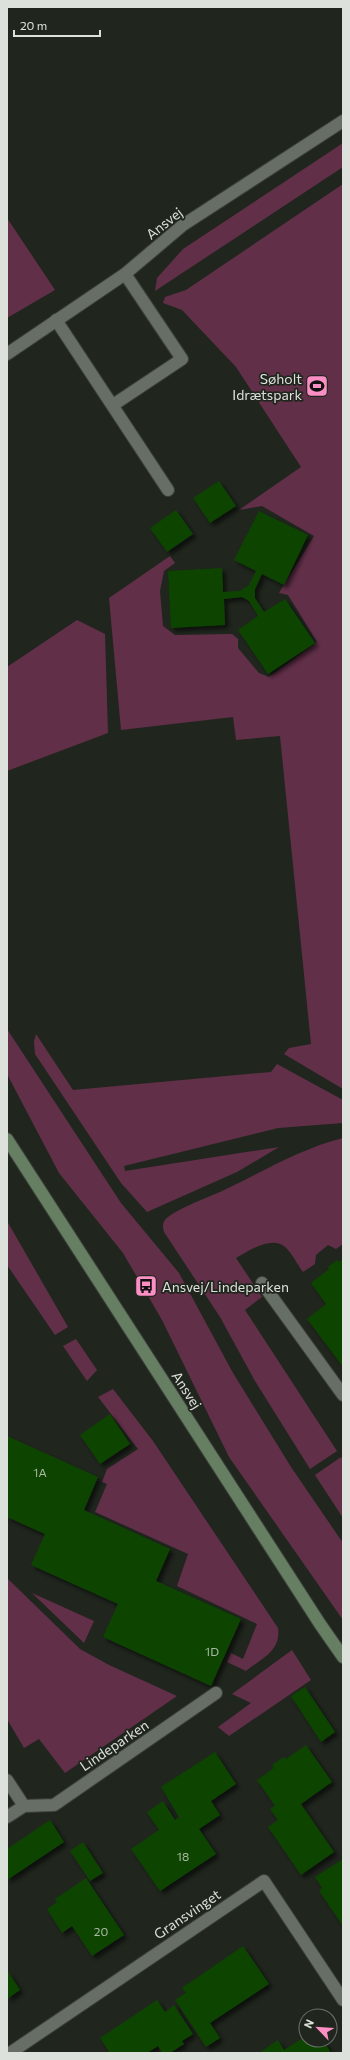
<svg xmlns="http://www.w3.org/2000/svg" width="350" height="2060" font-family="Commissioner,sans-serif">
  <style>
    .green { fill: #612f48 }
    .building { fill: #0e4404; filter: url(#shadow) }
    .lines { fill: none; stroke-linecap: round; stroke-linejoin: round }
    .lane-casing { stroke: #3c413b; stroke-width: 14 }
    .street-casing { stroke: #3c413b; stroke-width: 14 }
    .secondary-casing { stroke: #3c413b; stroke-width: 14 }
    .lane { stroke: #666e65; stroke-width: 12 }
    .street { stroke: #666e65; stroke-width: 12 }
    .secondary { stroke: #667f62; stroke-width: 12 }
    .labels { text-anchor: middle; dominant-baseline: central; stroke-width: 3.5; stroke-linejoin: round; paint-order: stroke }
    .number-label { font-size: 12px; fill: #a8baa5 }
    .street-label { font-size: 14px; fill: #dce1db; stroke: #20261e }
    .poi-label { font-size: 14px; fill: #dce1db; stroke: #20261e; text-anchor: end }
  </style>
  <defs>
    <filter id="shadow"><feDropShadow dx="3.5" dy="3.5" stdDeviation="2" flood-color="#0009"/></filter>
  </defs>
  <rect width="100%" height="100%" fill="#20261e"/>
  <g class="green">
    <polygon points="343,143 343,167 155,291 157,278 183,249"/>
    <polygon points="343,184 343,1089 284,1054 289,1048 311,1044 280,736 236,740 233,717 121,730 109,598 170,556 175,563 164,571 160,591 163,626 175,635 232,634 238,639 238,648 259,673 269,677 317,642 288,595 279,593 314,536 262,506 239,510 301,467 236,367 182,310 163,303 165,297 186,290"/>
    <polygon points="7,218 55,290 7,318"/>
    <polygon points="77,620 105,634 108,733 7,771 7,667"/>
    <polygon points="7,1029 121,1203 179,1273 233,1373 291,1467 343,1543 343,1620 229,1457 162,1320 123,1253 59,1173 7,1074"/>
    <polygon points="36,1034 73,1090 271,1072 277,1064 343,1100 343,1123 278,1128 124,1166 125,1171 279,1147 237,1172 147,1212 121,1183 35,1054 34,1042"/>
    <path d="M343,1138V1244L336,1249L328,1245L316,1255L315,1264L303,1272C297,1264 292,1253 285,1247C272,1235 248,1251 236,1258L262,1297L245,1310L337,1451L310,1469L255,1381L220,1317L164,1232C163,1227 162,1224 165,1220C172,1211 208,1197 220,1192C261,1173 299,1149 343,1138Z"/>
    <polygon points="7,1221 68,1327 55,1335 7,1265"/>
    <polygon points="76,1339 97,1370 87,1381 63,1346"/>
    <path d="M113,1389L153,1441L278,1628C281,1651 262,1658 246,1671L227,1662L231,1653L243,1659L257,1624L177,1586L188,1554L95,1512L107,1484L102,1482L107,1469L138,1449L98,1397Z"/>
    <polygon points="341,1457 343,1460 343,1518 315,1475"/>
    <polygon points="7,1578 80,1649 109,1665 177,1696 65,1773 39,1739 24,1748 7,1719"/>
    <polygon points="32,1593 94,1621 84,1643"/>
    <polygon points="292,1650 311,1680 229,1736 218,1727 251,1703 232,1694"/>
  </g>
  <g class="building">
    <polygon points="219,481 236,506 210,523 193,498"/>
    <polygon points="176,510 193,534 167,552 150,528"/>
    <polygon points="259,511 308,535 284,585 262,574 255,589 255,598 264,612 285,599 315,643 268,674 238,630 258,616 249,601 242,597 224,599 225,625 171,628 168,571 222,568 223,592 240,591 249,585 256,571 234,560"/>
    <polygon points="343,1259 343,1367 307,1319 326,1304 311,1283 329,1269 328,1267 337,1260 339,1262"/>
    <polygon points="110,1414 130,1444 100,1464 80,1435"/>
    <polygon points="7,1436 98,1477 84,1510 170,1549 156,1581 241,1619 211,1686 103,1637 118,1604 31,1565 45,1534 7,1517"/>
    <polygon points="305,1687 335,1732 321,1742 291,1696"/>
    <polygon points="306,1745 332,1782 301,1804 334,1852 301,1875 268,1827 278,1820 270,1809 275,1806 257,1780 274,1768 272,1765 284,1757 286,1759"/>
    <polygon points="215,1752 236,1784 211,1801 220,1815 199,1829 216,1854 160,1891 131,1849 159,1830 147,1812 163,1801 175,1820 179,1817 161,1787"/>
    <polygon points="50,1820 64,1842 7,1880 7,1849"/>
    <polygon points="83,1842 103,1873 90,1881 70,1851"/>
    <polygon points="343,1859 343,1926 319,1891 322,1888 315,1877"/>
    <polygon points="86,1878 124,1935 92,1956 72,1926 62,1933 47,1909 57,1902 55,1899"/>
    <polygon points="243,1946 269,1984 210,2023 220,2038 206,2047 175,2000 186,1993 182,1988"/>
    <polygon points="7,1970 20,1990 7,1999"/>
    <polygon points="157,2000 165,2012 174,2005 193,2034 182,2041 184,2044 170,2053 162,2053 158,2046 147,2053 110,2053 100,2038"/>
    <polygon points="306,2036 306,2040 323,2040 331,2053 259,2053 278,2040 284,2050"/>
  </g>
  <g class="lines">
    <g class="lane-casing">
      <g id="lane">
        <polyline points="56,320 168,490"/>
        <polyline points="113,405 182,359 125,274"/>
      </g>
    </g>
    <g class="street-casing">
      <g id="street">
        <polyline points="7,354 125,274 183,225 343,121"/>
        <polyline points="262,1283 343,1395"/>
        <polyline points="7,1780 24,1806 7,1817"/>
        <polyline points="24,1806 54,1805 216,1693"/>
        <polyline points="10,2053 264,1881 343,2000"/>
      </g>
    </g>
    <g class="secondary-casing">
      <polyline id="secondary" points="7,1139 320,1624 343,1657"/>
    </g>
    <use href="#lane" class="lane"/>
    <use href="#street" class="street"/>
    <use href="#secondary" class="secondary"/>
  </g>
  <defs>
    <g id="stadium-square" transform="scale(1.15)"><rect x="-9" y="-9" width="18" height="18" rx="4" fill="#fb8fc5" stroke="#20261e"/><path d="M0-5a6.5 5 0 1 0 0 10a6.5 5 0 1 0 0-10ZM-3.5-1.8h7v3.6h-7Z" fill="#111"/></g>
    <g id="bus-square" transform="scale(1.15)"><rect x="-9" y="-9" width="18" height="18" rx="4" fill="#fb8fc5" stroke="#20261e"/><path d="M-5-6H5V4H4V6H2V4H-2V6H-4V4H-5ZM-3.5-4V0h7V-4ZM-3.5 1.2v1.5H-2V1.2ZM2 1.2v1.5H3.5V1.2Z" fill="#111"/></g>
  </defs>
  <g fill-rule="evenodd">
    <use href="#stadium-square" x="317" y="386"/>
    <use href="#bus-square" x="146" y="1286"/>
  </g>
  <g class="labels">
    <g class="number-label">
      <text x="40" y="1472">1A</text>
      <text x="212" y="1651">1D</text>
      <text x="183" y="1856">18</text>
      <text x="101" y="1931">20</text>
    </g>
    <g class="street-label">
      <text transform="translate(164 223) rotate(-38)">Ansvej</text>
      <text transform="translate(187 1390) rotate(57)">Ansvej</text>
      <text transform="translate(114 1745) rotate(-34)">Lindeparken</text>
      <text transform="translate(187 1914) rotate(-34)">Gransvinget</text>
    </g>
    <g class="poi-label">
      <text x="302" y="378">Søholt<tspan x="302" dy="16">Idrætspark</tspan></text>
      <text x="162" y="1286" text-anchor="start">Ansvej/Lindeparken</text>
    </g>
  </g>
  <rect width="350" height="2060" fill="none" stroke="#dce1db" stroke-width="16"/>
  <g transform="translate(318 2028) rotate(295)"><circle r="19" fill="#20261e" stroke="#6b716a"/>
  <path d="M0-3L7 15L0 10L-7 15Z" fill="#fb8fc5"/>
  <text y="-6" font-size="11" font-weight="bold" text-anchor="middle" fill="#dce1db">N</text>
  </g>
  <path d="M14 30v6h86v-6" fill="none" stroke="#dce1db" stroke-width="2"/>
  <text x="20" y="30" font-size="12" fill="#dce1db" stroke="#20261e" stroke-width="3" paint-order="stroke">20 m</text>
</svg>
